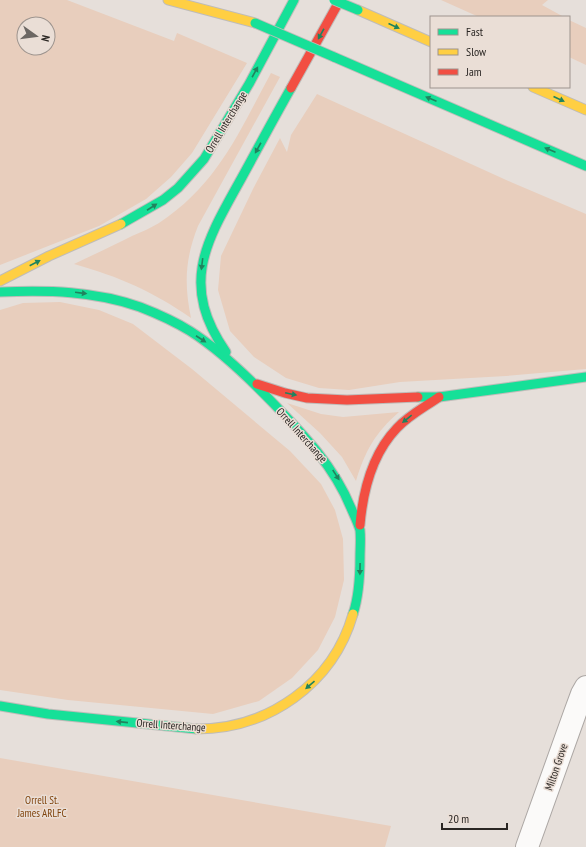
<svg xmlns="http://www.w3.org/2000/svg" width="586" height="847" font-family="'PT Sans Narrow',sans-serif">
  <style>
    .green { fill: #e8cebd; fill-rule: evenodd }
    .lines { fill: none; stroke-linecap: round; stroke-linejoin: round }
    .street-casing { stroke: #aca7a4; stroke-width: 24 }
    .fast-casing { stroke: #bfbcb9; stroke-width: 11 }
    .slow-casing { stroke: #bfbcb9; stroke-width: 11 }
    .jam-casing { stroke: #bfbcb9; stroke-width: 11 }
    .street { stroke: #fbfaf9; stroke-width: 22 }
    .fast { stroke: #16e098; stroke-width: 9 }
    .slow { stroke: #ffcf43; stroke-width: 9 }
    .jam { stroke: #f24e42; stroke-width: 9 }
    .fast-bridge-casing { stroke: #bfbcb9; stroke-width: 11; stroke-linecap: butt }
    .fast-bridge { stroke: #16e098; stroke-width: 9 }
    .oneway { fill: #20835e }
    .labels { text-anchor: middle; dominant-baseline: central; stroke-width: 3; stroke-linejoin: round; paint-order: stroke }
    .street-label { font-size: 11px; fill: #2a2623; stroke: #eaded6 }
    .park-label { font-size: 11px; fill: #80440d; stroke: #eaded6 }
  </style>
  <rect width="100%" height="100%" fill="#e6dfda"/>
  <g class="green">
    <path d="M0,0H67L174,41L177,33L247,63L192,153L171,177L146,199L99,226L0,265ZM24,24H48V48H24Z"/>
    <polygon points="441,0 548,0 542,5 564,17 479,17"/>
    <polygon points="569,20 586,28 586,65 569,57"/>
    <path d="M271,73L280,77L198,226C185,259 184,284 191,318C152,291 120,277 74,264C93,255 112,246 132,236C141,232 151,228 159,223C218,184 239,132 271,73Z"/>
    <polygon points="317,94 513,183 586,214 586,369 506,376 400,382 349,390 319,388 286,378 254,357 230,331 218,290 221,256 253,189 280,138 287,152 291,135"/>
    <polygon points="60,302 99,310 133,324 192,369 290,451 321,484 335,510 343,539 344,580 335,617 318,650 292,678 259,701 213,714 68,700 0,690 0,310 23,303"/>
    <path d="M287,403L321,414L343,417L399,412C375,433 365,451 356,481L342,457L320,433Z"/>
    <polygon points="0,758 391,826 385,847 0,847"/>
  </g>
  <g class="lines">
    <g class="street-casing">
      <polyline id="street" points="527,847 575,713 582,694 586,687"/>
    </g>
    <g class="fast-casing">
      <g id="fast">
        <polyline points="334,57 586,166"/>
        <polyline points="121,224 163,200 178,188 204,159 249,84 294,0"/>
        <path d="M0,292C48,290 95,291 140,307C158,314 174,321 190,331C220,350 247,376 272,402C303,434 334,466 351,508C354,515 358,523 360,530C361,539 360,549 360,557C360,577 359,596 353,614"/>
        <path d="M226,352C179,284 206,242 241,179C258,148 274,118 291,88"/>
        <polyline points="418,397 439,397 586,377"/>
        <polyline points="0,706 48,714 197,729"/>
      </g>
    </g>
    <g class="slow-casing">
      <g id="slow">
        <polyline points="168,0 255,23"/>
        <polyline points="358,10 431,42"/>
        <polyline points="533,87 586,110"/>
        <polyline points="0,281 49,256 121,224"/>
        <path d="M197,729C268,729 333,684 353,614"/>
      </g>
    </g>
    <g class="jam-casing">
      <g id="jam">
        <polyline points="291,88 340,0"/>
        <polyline points="257,384 285,393 307,398 347,400 418,397"/>
        <path d="M360,525C363,490 372,454 397,428C409,415 425,407 439,397"/>
      </g>
    </g>
    <use href="#street" class="street"/>
    <use href="#fast" class="fast"/>
    <use href="#slow" class="slow"/>
    <use href="#jam" class="jam"/>
    <g class="fast-bridge-casing">
      <g id="fast-bridge">
        <polyline points="334,0 358,10"/>
        <polyline points="255,23 334,57"/>
      </g>
    </g>
    <use href="#fast-bridge" class="fast-bridge"/>
  </g>
  <defs><path id="oneway-solid" d="M-6-.8H1V-3.2L6.5 0L1 3.2V.8H-6Z"/></defs>
  <g class="oneway">
    <use href="#oneway-solid" transform="translate(394 26) rotate(24)"/>
    <use href="#oneway-solid" transform="translate(321 34) rotate(119)"/>
    <use href="#oneway-solid" transform="translate(255 72) rotate(-61)"/>
    <use href="#oneway-solid" transform="translate(431 99) rotate(-157)"/>
    <use href="#oneway-solid" transform="translate(559 99) rotate(24)"/>
    <use href="#oneway-solid" transform="translate(258 148) rotate(119)"/>
    <use href="#oneway-solid" transform="translate(550 150) rotate(-157)"/>
    <use href="#oneway-solid" transform="translate(152 207) rotate(-33)"/>
    <use href="#oneway-solid" transform="translate(35 263) rotate(-27)"/>
    <use href="#oneway-solid" transform="translate(202 264) rotate(97)"/>
    <use href="#oneway-solid" transform="translate(81 293) rotate(7)"/>
    <use href="#oneway-solid" transform="translate(201 339) rotate(33)"/>
    <use href="#oneway-solid" transform="translate(291 394) rotate(12)"/>
    <use href="#oneway-solid" transform="translate(407 419) rotate(141)"/>
    <use href="#oneway-solid" transform="translate(336 475) rotate(57)"/>
    <use href="#oneway-solid" transform="translate(360 569) rotate(91)"/>
    <use href="#oneway-solid" transform="translate(310 685) rotate(139)"/>
    <use href="#oneway-solid" transform="translate(122 722) rotate(-174)"/>
  </g>
  <g class="labels">
    <g class="street-label">
      <text transform="translate(226 122) rotate(-59)">Orrell Interchange</text>
      <text transform="translate(302 435) rotate(48)">Orrell Interchange</text>
      <text transform="translate(171 725) rotate(4)">Orrell Interchange</text>
      <text transform="translate(556 767) rotate(-71)">Milton Grove</text>
    </g>
    <g class="park-label">
      <text x="42" y="800">Orrell St.<tspan x="42" dy="13">James ARLFC</tspan></text>
    </g>
  </g>
  <rect x="430" y="16" width="140" height="72" fill="#eaded6" stroke="#9d948e"/>
  <rect x="438" y="29" width="20" height="6" fill="#16e098" stroke="#9d948e"/>
  <text x="466" y="36" font-size="12" fill="#2a2623">Fast</text>
  <rect x="438" y="49" width="20" height="6" fill="#ffcf43" stroke="#9d948e"/>
  <text x="466" y="56" font-size="12" fill="#2a2623">Slow</text>
  <rect x="438" y="69" width="20" height="6" fill="#f24e42" stroke="#9d948e"/>
  <text x="466" y="76" font-size="12" fill="#2a2623">Jam</text>
  <g transform="translate(36 36) rotate(104)"><circle r="19" fill="#eaded6" stroke="#9d948e"/>
  <path d="M0-3L7 15L0 10L-7 15Z" fill="#6c6763"/>
  <text y="-6" font-size="11" font-weight="bold" text-anchor="middle" fill="#2a2623">N</text>
  </g>
  <path d="M442 823v6h65v-6" fill="none" stroke="#2a2623" stroke-width="2"/>
  <text x="448" y="823" font-size="12" fill="#2a2623" stroke="#eaded6" stroke-width="3" paint-order="stroke">20 m</text>
</svg>
